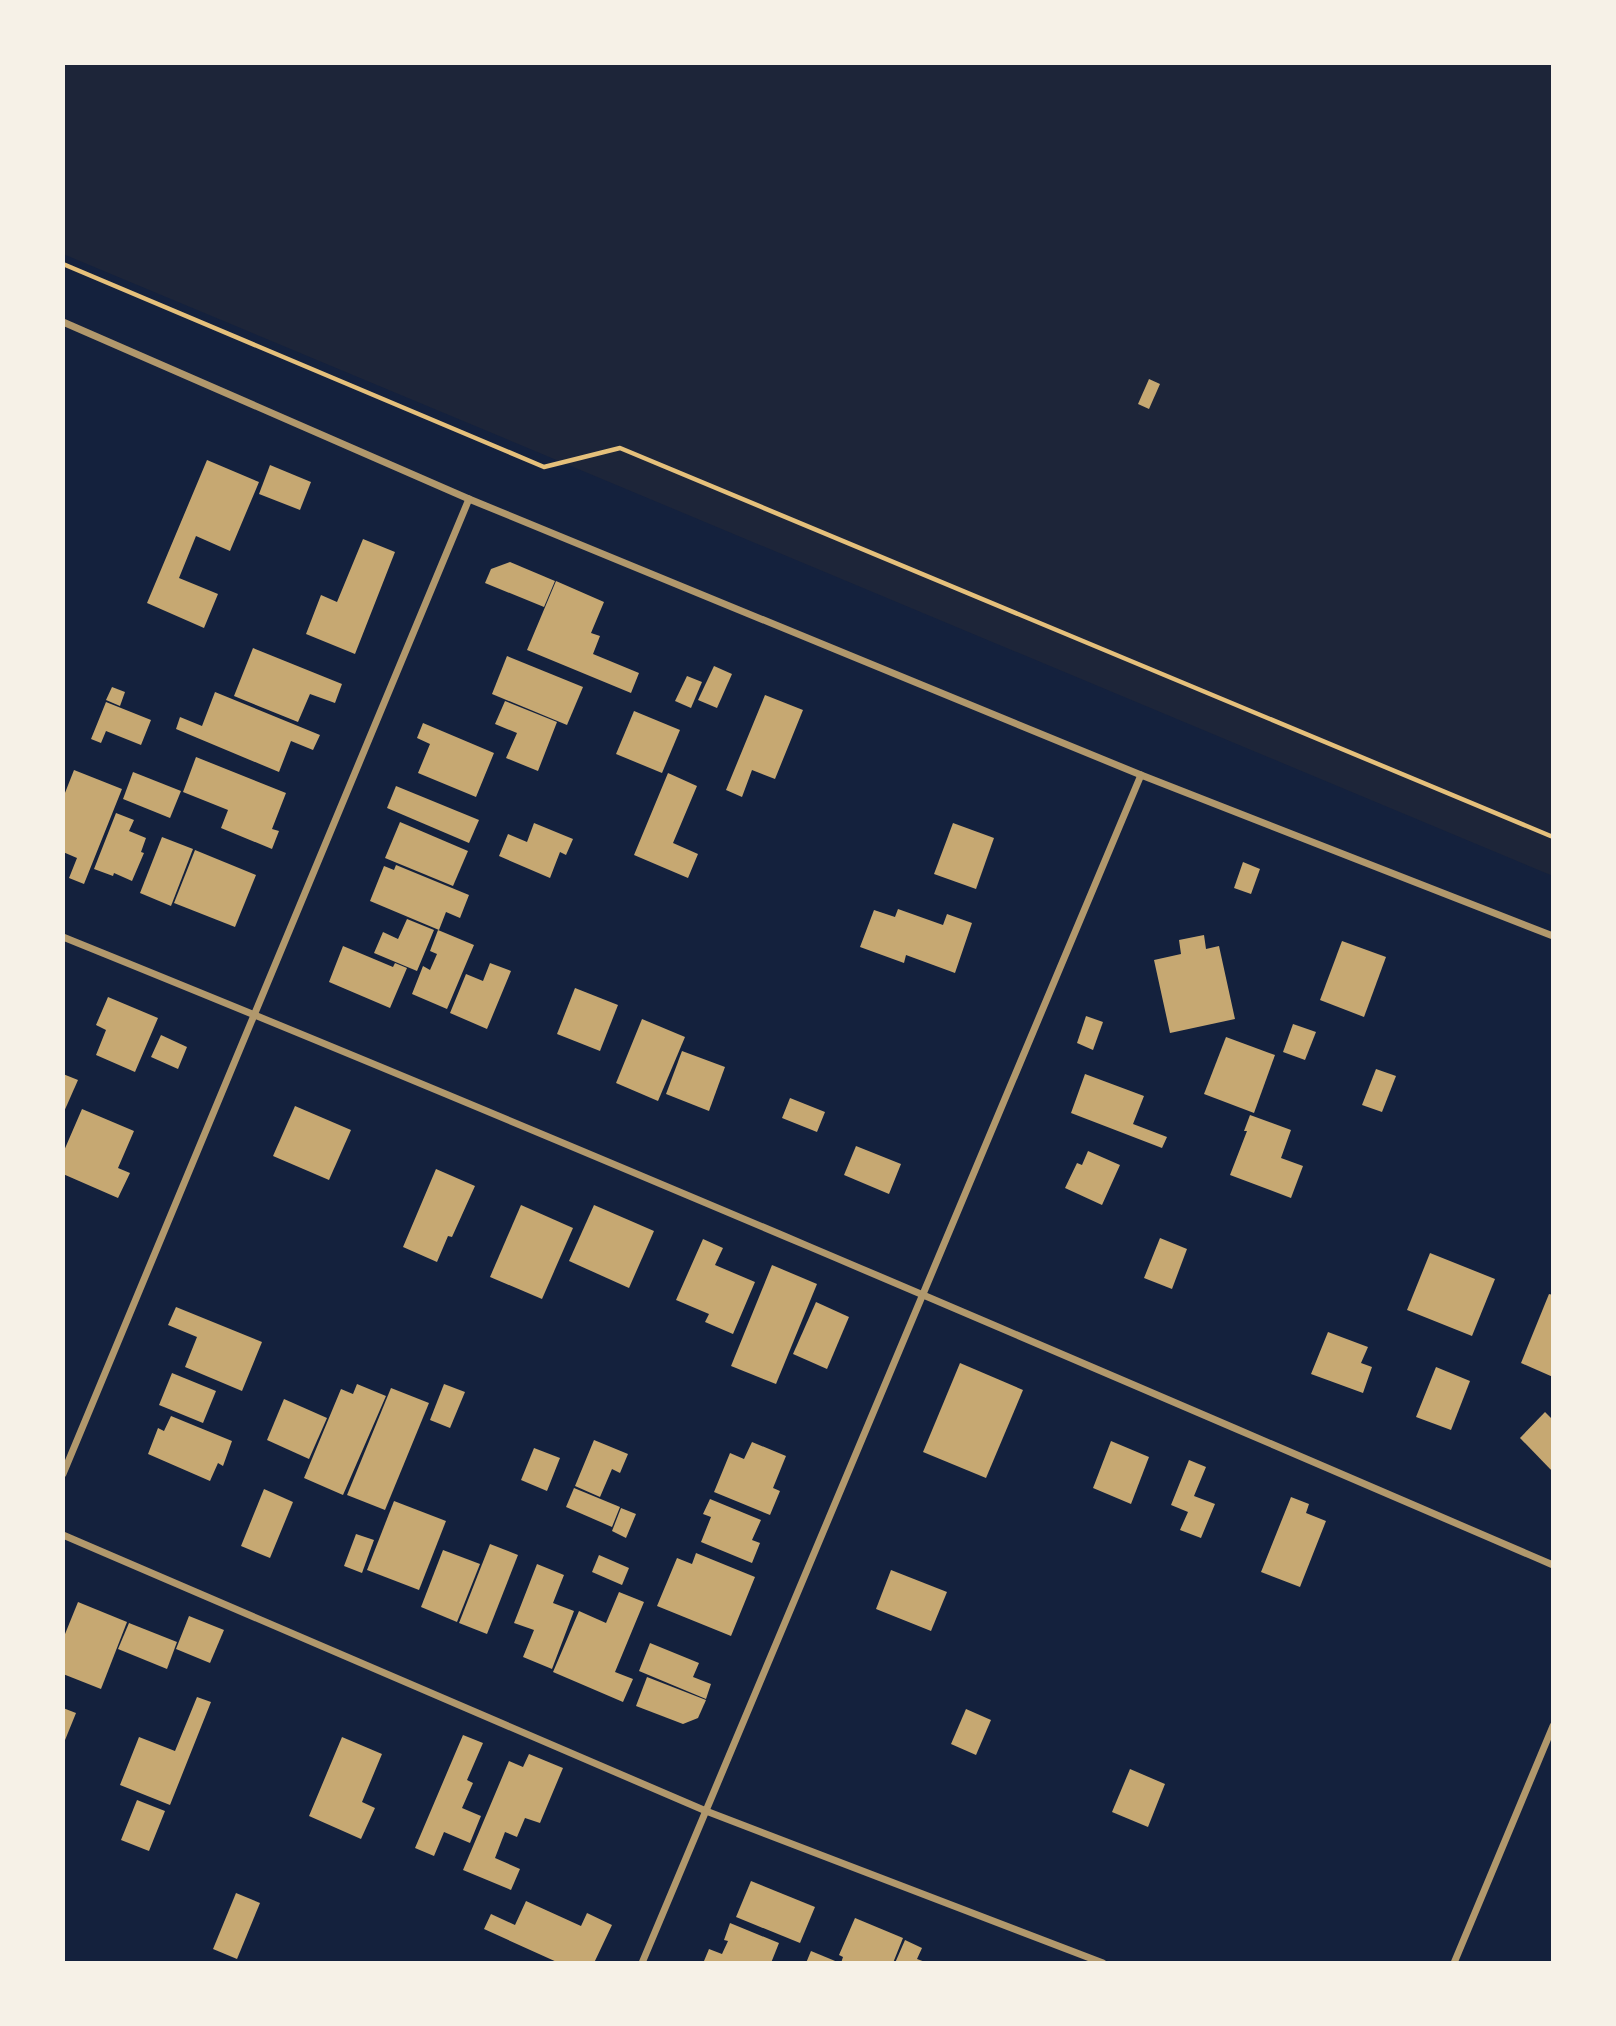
<svg xmlns="http://www.w3.org/2000/svg" width="1616" height="2026" font-family="'Alegreya Sans',sans-serif">
  <style>
    .green { fill: #1d2539 }
    .building { fill: #c6a872 }
    .lines { fill: none; stroke-linecap: round; stroke-linejoin: round }
    .path { stroke: #e5c07b; stroke-width: 4.5 }
    .minor { stroke: #b1986c; stroke-width: 7 }
  </style>
  <rect width="100%" height="100%" fill="#14213d"/>
  <polygon class="green" points="63,63 1553,63 1553,876 63,254"/>
  <g class="building">
    <polygon points="1149,379 1160,384 1149,409 1138,404"/>
    <polygon points="207,460 259,482 230,551 196,536 179,578 218,594 204,628 147,603"/>
    <polygon points="270,465 311,482 300,510 259,494"/>
    <polygon points="363,539 395,552 355,654 306,634 321,595 337,602"/>
    <polygon points="510,562 555,581 544,607 485,583 491,569"/>
    <polygon points="556,581 604,602 591,633 600,636 593,654 639,673 631,693 527,650"/>
    <polygon points="253,648 342,684 335,703 310,694 298,722 234,696"/>
    <polygon points="507,656 583,687 567,725 492,694"/>
    <polygon points="714,666 732,674 717,708 698,700"/>
    <polygon points="687,676 702,682 691,708 675,701"/>
    <polygon points="112,687 125,692 120,706 106,700"/>
    <polygon points="215,692 320,735 313,750 291,741 279,772 176,729 180,717 202,726"/>
    <polygon points="765,695 803,710 775,779 752,770 742,797 726,790"/>
    <polygon points="505,701 557,722 538,771 506,758 517,733 495,724"/>
    <polygon points="106,702 151,720 141,745 106,731 101,743 91,739"/>
    <polygon points="634,711 680,730 662,773 616,754"/>
    <polygon points="423,723 494,753 476,797 418,773 430,744 417,738"/>
    <polygon points="196,757 286,793 272,829 279,831 272,849 221,828 228,810 183,792"/>
    <polygon points="74,770 122,789 84,884 69,878 77,858 63,852 63,798"/>
    <polygon points="133,772 181,791 170,818 123,799"/>
    <polygon points="668,773 697,786 673,843 698,854 688,878 634,855"/>
    <polygon points="396,786 479,820 469,843 387,808"/>
    <polygon points="116,813 134,820 129,831 146,838 141,852 144,853 132,881 114,873 113,876 94,869"/>
    <polygon points="400,822 468,851 453,886 385,858"/>
    <polygon points="534,823 573,839 566,855 560,852 550,878 499,856 508,834 527,842"/>
    <polygon points="953,823 994,838 976,889 934,874"/>
    <polygon points="162,837 193,849 171,906 140,893"/>
    <polygon points="195,850 256,875 235,927 174,903"/>
    <polygon points="1243,862 1260,869 1251,894 1234,888"/>
    <polygon points="396,865 469,895 460,918 446,912 439,930 370,901 384,866 394,870"/>
    <polygon points="898,909 943,925 947,914 972,923 955,973 906,955 904,963 860,947 874,910 895,917"/>
    <polygon points="407,919 434,930 417,971 374,953 383,932 398,939"/>
    <polygon points="438,930 474,945 447,1009 412,994 423,966 430,970 437,954 430,951"/>
    <polygon points="1204,935 1206,949 1219,946 1235,1019 1170,1033 1154,960 1181,954 1179,940"/>
    <polygon points="1342,941 1386,957 1364,1017 1320,1000"/>
    <polygon points="343,946 393,967 395,963 407,968 390,1008 329,982"/>
    <polygon points="490,963 511,971 487,1029 450,1013 466,974 483,981"/>
    <polygon points="575,988 618,1005 600,1051 557,1034"/>
    <polygon points="108,997 158,1018 135,1072 96,1055 106,1030 96,1025"/>
    <polygon points="1086,1016 1103,1022 1093,1050 1077,1043"/>
    <polygon points="642,1019 685,1037 658,1101 616,1083"/>
    <polygon points="1293,1024 1316,1032 1305,1060 1283,1052"/>
    <polygon points="161,1035 187,1047 178,1069 151,1057"/>
    <polygon points="1226,1037 1275,1055 1254,1113 1204,1094"/>
    <polygon points="682,1051 725,1067 709,1111 666,1094"/>
    <polygon points="1376,1069 1396,1076 1382,1112 1362,1105"/>
    <polygon points="63,1074 78,1080 63,1114"/>
    <polygon points="1085,1074 1144,1096 1133,1124 1167,1137 1162,1148 1071,1113"/>
    <polygon points="790,1098 825,1112 817,1132 782,1118"/>
    <polygon points="295,1106 351,1130 329,1180 273,1156"/>
    <polygon points="82,1109 134,1131 118,1168 130,1173 118,1198 63,1174 63,1153"/>
    <polygon points="1250,1115 1291,1130 1281,1158 1303,1166 1291,1198 1230,1175 1247,1131 1244,1131"/>
    <polygon points="856,1146 901,1164 889,1194 844,1175"/>
    <polygon points="1088,1151 1120,1165 1102,1205 1065,1188 1077,1163 1082,1165"/>
    <polygon points="436,1169 475,1186 452,1237 448,1236 437,1262 403,1247"/>
    <polygon points="521,1205 573,1228 542,1299 490,1277"/>
    <polygon points="594,1205 654,1231 629,1288 569,1261"/>
    <polygon points="1160,1238 1187,1249 1172,1289 1144,1278"/>
    <polygon points="703,1239 723,1248 715,1265 755,1282 733,1334 705,1322 709,1314 676,1300"/>
    <polygon points="1430,1253 1495,1279 1472,1336 1407,1310"/>
    <polygon points="772,1265 817,1284 776,1384 731,1366"/>
    <polygon points="1549,1294 1553,1295 1553,1377 1521,1363"/>
    <polygon points="816,1302 849,1317 827,1369 793,1354"/>
    <polygon points="176,1307 262,1342 242,1391 185,1367 197,1337 168,1325"/>
    <polygon points="1328,1332 1368,1347 1361,1363 1372,1367 1363,1393 1311,1374"/>
    <polygon points="960,1363 1023,1390 986,1478 923,1452"/>
    <polygon points="1436,1367 1470,1381 1451,1430 1416,1417"/>
    <polygon points="172,1373 216,1391 203,1423 159,1405"/>
    <polygon points="357,1384 386,1396 343,1495 304,1478 341,1389 353,1394"/>
    <polygon points="444,1384 465,1392 450,1428 430,1420"/>
    <polygon points="391,1388 429,1403 385,1510 347,1495"/>
    <polygon points="284,1399 327,1418 309,1459 267,1440"/>
    <polygon points="1545,1412 1553,1420 1553,1472 1520,1438"/>
    <polygon points="171,1416 232,1441 223,1466 218,1463 210,1481 148,1454 158,1428 164,1431"/>
    <polygon points="594,1440 628,1454 620,1473 612,1469 600,1497 575,1486"/>
    <polygon points="1111,1441 1149,1457 1131,1504 1093,1488"/>
    <polygon points="752,1442 786,1456 773,1488 780,1491 770,1515 714,1492 730,1453 744,1459"/>
    <polygon points="534,1448 560,1458 547,1491 521,1480"/>
    <polygon points="1189,1460 1206,1467 1194,1496 1215,1504 1201,1538 1180,1530 1188,1512 1171,1505"/>
    <polygon points="574,1488 620,1507 612,1527 566,1507"/>
    <polygon points="264,1489 293,1502 270,1558 241,1546"/>
    <polygon points="1291,1497 1309,1504 1306,1513 1326,1521 1300,1587 1261,1572"/>
    <polygon points="710,1499 761,1520 752,1540 760,1543 752,1563 701,1542 711,1517 703,1514"/>
    <polygon points="394,1501 446,1521 419,1590 367,1570"/>
    <polygon points="621,1508 636,1514 626,1538 612,1531"/>
    <polygon points="356,1534 374,1540 362,1573 344,1566"/>
    <polygon points="490,1544 518,1555 487,1634 459,1623"/>
    <polygon points="443,1550 480,1564 457,1622 421,1607"/>
    <polygon points="696,1553 755,1577 731,1636 657,1606 677,1558 692,1564"/>
    <polygon points="599,1555 629,1568 622,1585 592,1572"/>
    <polygon points="537,1564 564,1575 553,1603 574,1611 552,1669 523,1657 534,1630 514,1623"/>
    <polygon points="891,1570 947,1592 931,1631 876,1609"/>
    <polygon points="619,1592 644,1602 615,1672 633,1679 623,1702 553,1672 579,1611 606,1623"/>
    <polygon points="78,1602 127,1622 101,1689 63,1674 63,1639"/>
    <polygon points="189,1616 224,1630 210,1663 176,1649"/>
    <polygon points="129,1623 177,1642 167,1669 118,1649"/>
    <polygon points="650,1643 699,1663 693,1677 711,1684 706,1699 639,1671"/>
    <polygon points="647,1677 706,1700 698,1718 683,1724 636,1706"/>
    <polygon points="197,1697 211,1702 170,1805 120,1785 139,1737 175,1751"/>
    <polygon points="63,1708 76,1713 63,1745"/>
    <polygon points="966,1709 991,1720 976,1755 951,1744"/>
    <polygon points="463,1735 483,1743 467,1780 473,1783 462,1808 481,1816 470,1843 444,1832 434,1856 415,1848"/>
    <polygon points="342,1737 382,1754 362,1802 375,1808 361,1839 309,1816"/>
    <polygon points="529,1754 563,1768 540,1823 525,1818 517,1837 505,1832 495,1858 520,1869 511,1890 463,1870 509,1761 523,1767"/>
    <polygon points="1130,1769 1165,1784 1148,1827 1112,1812"/>
    <polygon points="137,1800 165,1811 149,1851 121,1840"/>
    <polygon points="751,1881 815,1907 800,1943 736,1917"/>
    <polygon points="236,1893 260,1903 237,1959 213,1949"/>
    <polygon points="526,1901 581,1926 587,1913 612,1925 594,1963 559,1963 484,1929 491,1914 515,1925"/>
    <polygon points="855,1918 903,1938 893,1963 841,1963 843,1957 839,1955"/>
    <polygon points="730,1923 779,1943 771,1963 704,1961 709,1949 722,1954 728,1941 724,1940"/>
    <polygon points="905,1940 922,1948 917,1959 928,1963 895,1963"/>
    <polygon points="811,1951 840,1963 806,1963"/>
  </g>
  <g class="lines">
    <polyline class="path" points="63,264 544,467 620,448 1553,837"/>
    <g class="minor">
      <polyline points="63,322 469,499 1141,775 1553,936"/>
      <path d="M63,937C563,1139 1058,1352 1553,1565"/>
      <polyline points="63,1474 469,499"/>
      <polyline points="63,1535 706,1811 1103,1963"/>
      <polyline points="642,1963 1141,775"/>
      <polyline points="1454,1963 1553,1726"/>
    </g>
  </g>
  <rect width="1616" height="2026" fill="none" stroke="#f6f1e7" stroke-width="130"/>
</svg>
